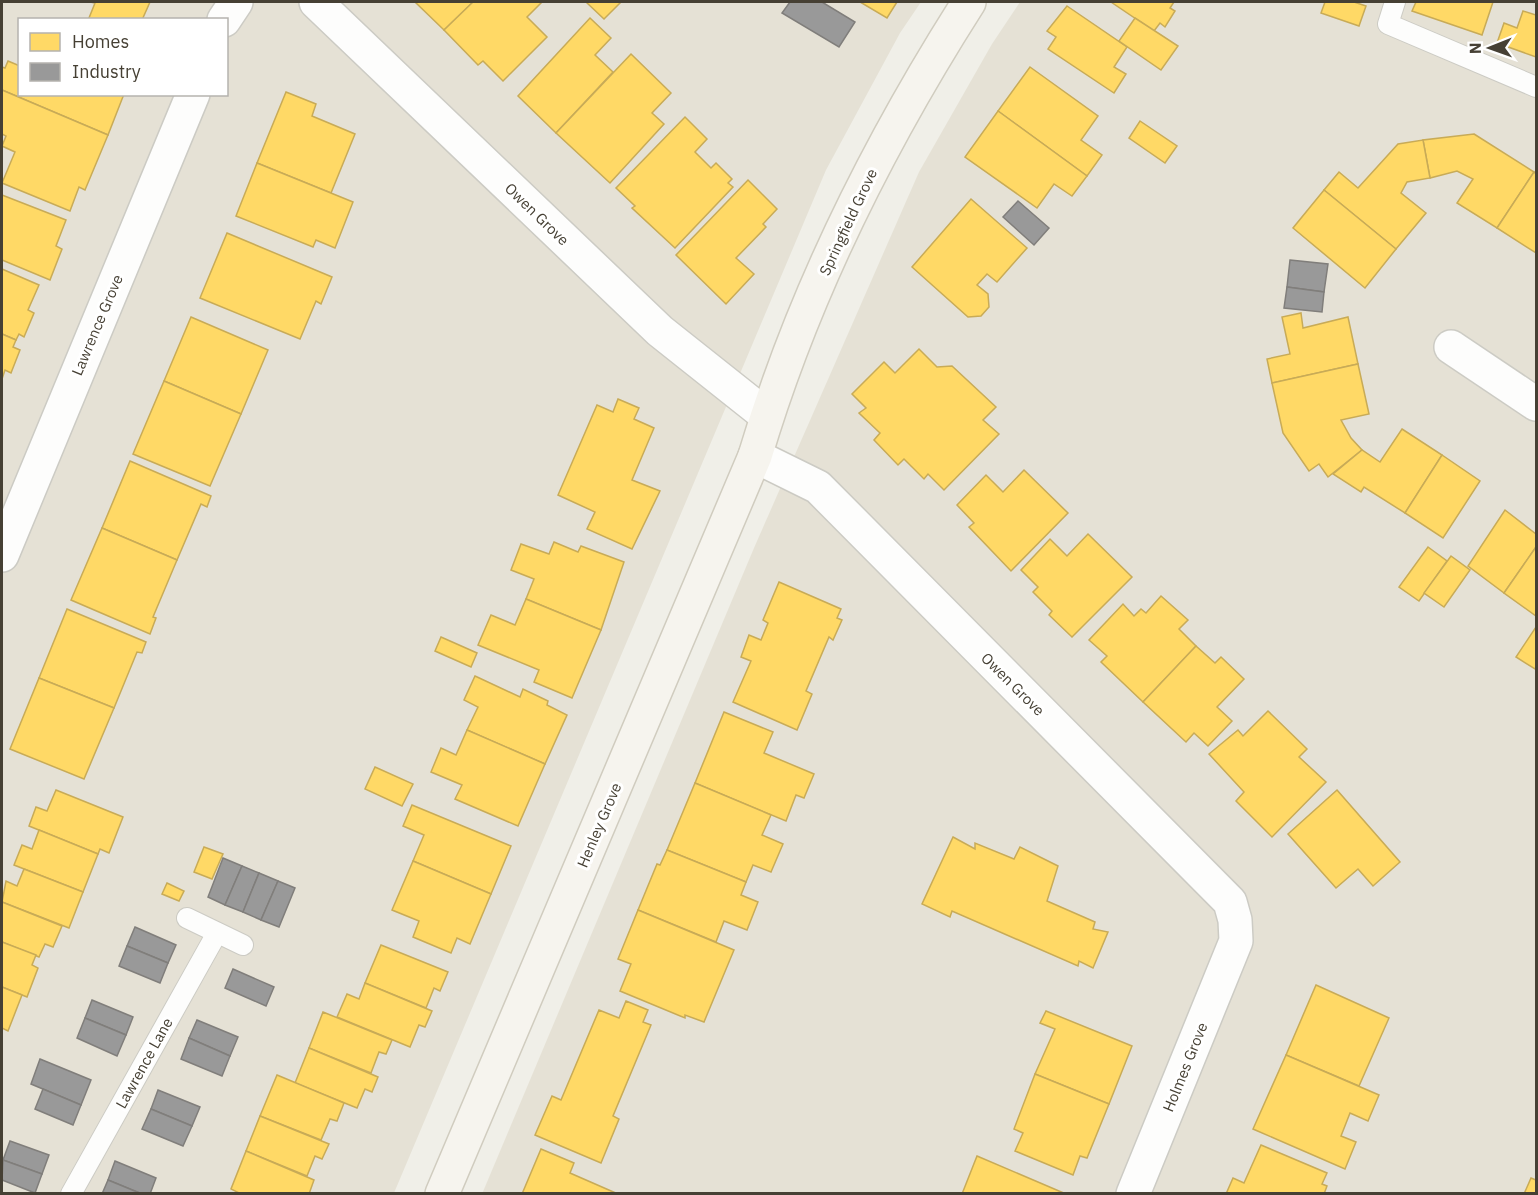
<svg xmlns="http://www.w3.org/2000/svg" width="1538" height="1195" font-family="'IBM Plex Sans',sans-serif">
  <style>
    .residential { fill: #e5e1d5; fill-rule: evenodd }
    .homes { fill: #ffd966; stroke: #c8ab57; stroke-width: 1.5 }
    .industry { fill: #999; stroke: #807e7b; stroke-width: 1.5 }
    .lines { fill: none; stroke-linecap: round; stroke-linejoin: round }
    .lane-casing { stroke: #cccbc4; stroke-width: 22 }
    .street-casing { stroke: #cccbc4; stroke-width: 36 }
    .secondary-casing { stroke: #d0ccbf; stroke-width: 36 }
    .lane { stroke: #fdfdfc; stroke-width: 20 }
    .street { stroke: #fdfdfc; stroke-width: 33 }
    .secondary { stroke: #f6f4ee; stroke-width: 33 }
    .labels { text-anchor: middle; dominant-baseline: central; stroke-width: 6; stroke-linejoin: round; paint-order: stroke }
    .street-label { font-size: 15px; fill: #464034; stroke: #fff }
  </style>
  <rect width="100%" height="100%" fill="#f0efe8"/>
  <g class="residential">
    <path d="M2,2H921L900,33L826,170L394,1193L2,1194ZM20,20H226V94H20Z"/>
    <polygon points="1020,2 1536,2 1536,1193 482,1194 754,548 919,172 992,44"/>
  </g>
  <g class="homes">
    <polygon points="90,2 150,2 142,20 92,20 89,18 95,3"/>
    <polygon points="415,2 473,2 444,30"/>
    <polygon points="473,2 542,2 527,17 547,37 503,81 483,61 478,65 444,30"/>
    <polygon points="586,2 621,2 604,19"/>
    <polygon points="860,2 897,2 887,18"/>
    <polygon points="1111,2 1174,2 1170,8 1175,11 1165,27 1160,23 1154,31"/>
    <polygon points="1325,2 1354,2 1366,6 1359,26 1321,13"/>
    <polygon points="1416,2 1493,2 1482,35 1412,11"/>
    <polygon points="1067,6 1127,47 1114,67 1126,74 1114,93 1048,49 1056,37 1047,31"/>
    <polygon points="1523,11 1536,15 1536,57 1497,43 1504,23 1517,28"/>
    <polygon points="590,18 611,38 595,55 613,72 556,133 518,96"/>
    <polygon points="1135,18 1178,46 1161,70 1119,41"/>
    <polygon points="631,54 671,93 652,113 664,124 610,183 556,133"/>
    <polygon points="8,61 20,66 20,94 124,94 108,135 2,90 2,67 5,68"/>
    <polygon points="1030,67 1098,116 1081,140 1102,155 1087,176 998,111"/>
    <polygon points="2,90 108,135 85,190 79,187 70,211 2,183 15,152 2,146 6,136 2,134"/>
    <polygon points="286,92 316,104 312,116 355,134 331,193 257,163"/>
    <polygon points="998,111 1087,176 1072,196 1054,184 1037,208 965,157"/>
    <polygon points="685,117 707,139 695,152 711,168 716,163 732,179 728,183 733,187 675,248 632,208 635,206 616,188"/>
    <polygon points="1140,121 1177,146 1165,163 1129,138"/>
    <polygon points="1474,134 1534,172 1497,228 1457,203 1473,179 1457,171 1430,178 1423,140"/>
    <polygon points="1423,140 1430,178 1407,182 1401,193 1426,213 1396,249 1324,190 1339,172 1358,188 1398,144"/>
    <polygon points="257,163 353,202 335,248 316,240 313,247 236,216"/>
    <polygon points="1534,172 1536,174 1536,253 1497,228"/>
    <polygon points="748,180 777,209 763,224 766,227 736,258 754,274 726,304 676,255"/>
    <polygon points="1324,190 1396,249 1365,288 1293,228"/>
    <polygon points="2,195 66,220 56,246 62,249 50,280 2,260"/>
    <polygon points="971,199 1027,248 997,282 987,274 977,285 988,294 989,307 981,316 968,317 912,267"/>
    <polygon points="227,233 332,277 321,304 316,301 300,339 200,298"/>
    <polygon points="2,269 39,285 28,310 34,313 24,337 19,334 16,340 2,334"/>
    <polygon points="1301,313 1303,328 1348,317 1358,364 1272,383 1267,359 1290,354 1282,317"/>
    <polygon points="191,317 268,350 241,414 164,381"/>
    <polygon points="2,334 16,340 13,347 20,350 11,373 5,370 2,379"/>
    <polygon points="919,349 937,367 952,366 996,407 983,420 999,434 944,490 928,474 924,479 904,459 898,465 874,440 880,433 859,413 866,408 852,394 884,362 895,373"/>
    <polygon points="1358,364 1369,414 1341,420 1351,438 1362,450 1328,477 1319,464 1309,471 1283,433 1272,383"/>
    <polygon points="164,381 241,414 210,486 133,454"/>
    <polygon points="618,399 639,408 634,419 654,428 632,480 660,491 632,549 587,529 595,512 558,495 597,405 613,412"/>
    <polygon points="1402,429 1442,455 1405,513 1364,487 1361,492 1333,474 1362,450 1380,462"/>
    <polygon points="1442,455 1480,481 1443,538 1405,513"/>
    <polygon points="130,461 211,496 207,507 201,504 177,560 102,528"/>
    <polygon points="1024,470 1068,513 1011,571 969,527 974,523 957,505 986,475 1003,492"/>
    <polygon points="1505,510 1536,534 1536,547 1504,593 1468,566"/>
    <polygon points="102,528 177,560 153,617 156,618 150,634 71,600"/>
    <polygon points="1088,534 1132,577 1072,637 1049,615 1052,611 1033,592 1038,587 1021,570 1050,539 1067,556"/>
    <polygon points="554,542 578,552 581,546 624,562 601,630 526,599 534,579 511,570 521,544 549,554"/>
    <polygon points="1428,547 1447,561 1419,601 1399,587"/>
    <polygon points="1536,547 1536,616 1504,593"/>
    <polygon points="1451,556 1470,570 1444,607 1424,593"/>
    <polygon points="779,582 841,609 837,618 842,620 833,640 829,637 806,691 812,694 797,730 733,702 751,661 741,657 749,635 761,640 768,623 763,620"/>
    <polygon points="1161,596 1188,620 1179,629 1196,646 1143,702 1101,662 1107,656 1089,640 1123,604 1134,616 1141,609 1146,613"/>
    <polygon points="526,599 601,630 572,698 534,682 539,670 478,645 491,615 515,625"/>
    <polygon points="67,609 146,642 142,653 137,652 114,708 39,678"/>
    <polygon points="1536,627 1536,667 1535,669 1516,657"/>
    <polygon points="441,637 477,653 471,667 435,651"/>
    <polygon points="1196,646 1215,663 1221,657 1244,679 1217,707 1232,721 1208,746 1194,733 1186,742 1143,702"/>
    <polygon points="475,676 520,697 523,689 548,701 547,705 567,715 545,764 467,730 478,707 464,700"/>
    <polygon points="39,678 114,708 84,779 10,749"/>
    <polygon points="1268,711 1307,749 1299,757 1326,782 1272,837 1236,801 1244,792 1209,754 1238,730 1243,736"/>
    <polygon points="724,712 773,732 764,753 814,774 804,798 796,795 786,821 695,783"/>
    <polygon points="467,730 545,764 518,826 455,799 462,785 431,772 441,748 456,755"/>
    <polygon points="375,767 413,784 402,806 365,789"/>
    <polygon points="695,783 771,815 762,835 783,844 771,872 753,865 746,882 667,850"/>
    <polygon points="56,790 123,817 109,853 100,849 98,854 29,826 36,807 47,811"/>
    <polygon points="1337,790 1400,862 1373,886 1358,869 1336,888 1288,834"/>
    <polygon points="412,805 511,846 491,894 413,861 424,835 403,826"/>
    <polygon points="39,830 98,854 83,892 14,865 22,845 32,849"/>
    <polygon points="953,837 975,849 975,843 1014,859 1020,847 1058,866 1047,901 1095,922 1093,929 1108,932 1093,968 1079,961 1078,966 952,911 950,917 922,904"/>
    <polygon points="204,847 223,854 212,879 194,872"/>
    <polygon points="667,850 746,882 741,895 758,902 747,930 724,921 716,942 638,910 657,864 660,865"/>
    <polygon points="413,861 491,894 470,944 457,938 451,953 413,937 419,921 392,910"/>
    <polygon points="24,869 83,892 69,928 2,902 6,881 17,886"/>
    <polygon points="167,883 184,891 179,901 162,894"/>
    <polygon points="2,902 62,926 53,947 45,944 39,957 2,942"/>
    <polygon points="638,910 734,950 704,1022 685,1015 685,1018 620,991 631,964 618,959"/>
    <polygon points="2,942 36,955 32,965 38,968 27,997 2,987"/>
    <polygon points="381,945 448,972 440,991 434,988 426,1008 365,983"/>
    <polygon points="365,983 432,1011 425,1027 419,1025 410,1047 337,1017 347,994 359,999"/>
    <polygon points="1316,985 1389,1018 1359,1086 1286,1055"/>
    <polygon points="2,987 22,995 8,1031 2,1028"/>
    <polygon points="626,1001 648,1010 643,1022 651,1025 613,1116 619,1119 601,1163 535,1135 552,1096 561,1100 599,1010 619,1018"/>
    <polygon points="1046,1011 1132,1046 1109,1104 1035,1074 1055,1029 1040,1023"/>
    <polygon points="323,1012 392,1040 386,1054 379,1052 371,1073 309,1048"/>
    <polygon points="309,1048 378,1077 372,1092 365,1089 357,1108 295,1083"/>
    <polygon points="1286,1055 1379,1095 1368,1121 1350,1113 1341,1136 1356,1142 1345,1169 1253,1129"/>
    <polygon points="1035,1074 1109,1104 1087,1158 1080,1156 1073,1175 1015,1151 1023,1133 1014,1129"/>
    <polygon points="277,1075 344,1103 337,1121 330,1119 321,1140 260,1116"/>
    <polygon points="260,1116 329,1144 322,1159 315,1156 307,1176 246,1151"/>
    <polygon points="1261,1145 1327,1173 1322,1184 1327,1186 1324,1194 1226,1194 1233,1178 1244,1183"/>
    <polygon points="541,1149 574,1163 570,1173 618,1194 522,1194"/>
    <polygon points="246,1151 314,1180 309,1194 241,1194 231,1189"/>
    <polygon points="977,1156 1066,1194 962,1194"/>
    <polygon points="1531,1178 1536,1180 1536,1194 1524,1194"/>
  </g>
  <g class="industry">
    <polygon points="790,2 822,2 855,22 839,47 782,13"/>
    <polygon points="1018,201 1049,228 1034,245 1003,217"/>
    <polygon points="1290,260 1328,264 1324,292 1287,287"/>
    <polygon points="1287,287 1324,292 1322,312 1284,308"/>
    <polygon points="223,858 242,866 225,905 208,897"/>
    <polygon points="242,866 259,873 243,912 225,905"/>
    <polygon points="259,873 278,881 261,920 243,912"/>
    <polygon points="278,881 295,888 279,927 261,920"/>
    <polygon points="135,927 176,945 168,963 127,946"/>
    <polygon points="127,946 168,963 160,983 119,966"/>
    <polygon points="233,969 274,987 266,1006 225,988"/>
    <polygon points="92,1000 133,1017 126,1035 85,1018"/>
    <polygon points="85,1018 126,1035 117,1056 77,1038"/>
    <polygon points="197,1020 238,1037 230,1056 189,1038"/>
    <polygon points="189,1038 230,1056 222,1076 181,1059"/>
    <polygon points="40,1059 91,1080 81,1105 31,1084"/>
    <polygon points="43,1089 81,1105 73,1125 35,1109"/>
    <polygon points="158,1090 200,1107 192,1126 151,1109"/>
    <polygon points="151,1109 192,1126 183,1146 142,1129"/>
    <polygon points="10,1141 49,1155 42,1174 3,1160"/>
    <polygon points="3,1160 42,1174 35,1193 2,1180"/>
    <polygon points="115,1161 156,1178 150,1194 142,1194 108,1180"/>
    <polygon points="108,1180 142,1194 102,1194"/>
  </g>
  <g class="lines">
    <g class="lane-casing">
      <g id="lane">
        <polyline points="1395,2 1388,24 1536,87"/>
        <polyline points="187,918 243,945"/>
        <polyline points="71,1194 217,933"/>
      </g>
    </g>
    <g class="street-casing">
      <g id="street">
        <polyline points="316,2 660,331 767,416"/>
        <polyline points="224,20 236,2"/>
        <polyline points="1451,347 1536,404"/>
        <polyline points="755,456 818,487 1230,902 1235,920 1236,941 1133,1194"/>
        <polyline points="2,555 193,94"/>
      </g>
    </g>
    <g class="secondary-casing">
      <path id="secondary" d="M442,1194L755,456C803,294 879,143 969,2"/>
    </g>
    <use href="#lane" class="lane"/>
    <use href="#street" class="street"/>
    <use href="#secondary" class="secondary"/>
  </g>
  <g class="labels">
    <g class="street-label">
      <text transform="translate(537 214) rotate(44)">Owen Grove</text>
      <text transform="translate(848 222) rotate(-65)">Springfield Grove</text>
      <text transform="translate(97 325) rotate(-67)">Lawrence Grove</text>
      <text transform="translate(1013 684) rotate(45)">Owen Grove</text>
      <text transform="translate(599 825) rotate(-67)">Henley Grove</text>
      <text transform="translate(144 1063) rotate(-61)">Lawrence Lane</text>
      <text transform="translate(1185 1067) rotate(-68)">Holmes Grove</text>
    </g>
  </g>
  <rect width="1538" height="1195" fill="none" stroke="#464034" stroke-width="6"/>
  <rect x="18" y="18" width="210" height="78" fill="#ffffff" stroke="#b5b3ae" stroke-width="1.5"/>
  <rect x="30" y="33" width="30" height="18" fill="#ffd966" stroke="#b5b3ae" stroke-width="1.5"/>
  <text x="72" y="48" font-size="18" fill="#464034">Homes</text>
  <rect x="30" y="63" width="30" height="18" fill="#999999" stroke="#b5b3ae" stroke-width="1.5"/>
  <text x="72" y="78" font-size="18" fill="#464034">Industry</text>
  <g transform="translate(1490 48) rotate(269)" stroke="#ffffff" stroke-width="4.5" paint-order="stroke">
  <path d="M0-4.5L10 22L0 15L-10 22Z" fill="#464034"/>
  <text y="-9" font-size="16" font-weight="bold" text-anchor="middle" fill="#464034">N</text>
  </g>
</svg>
